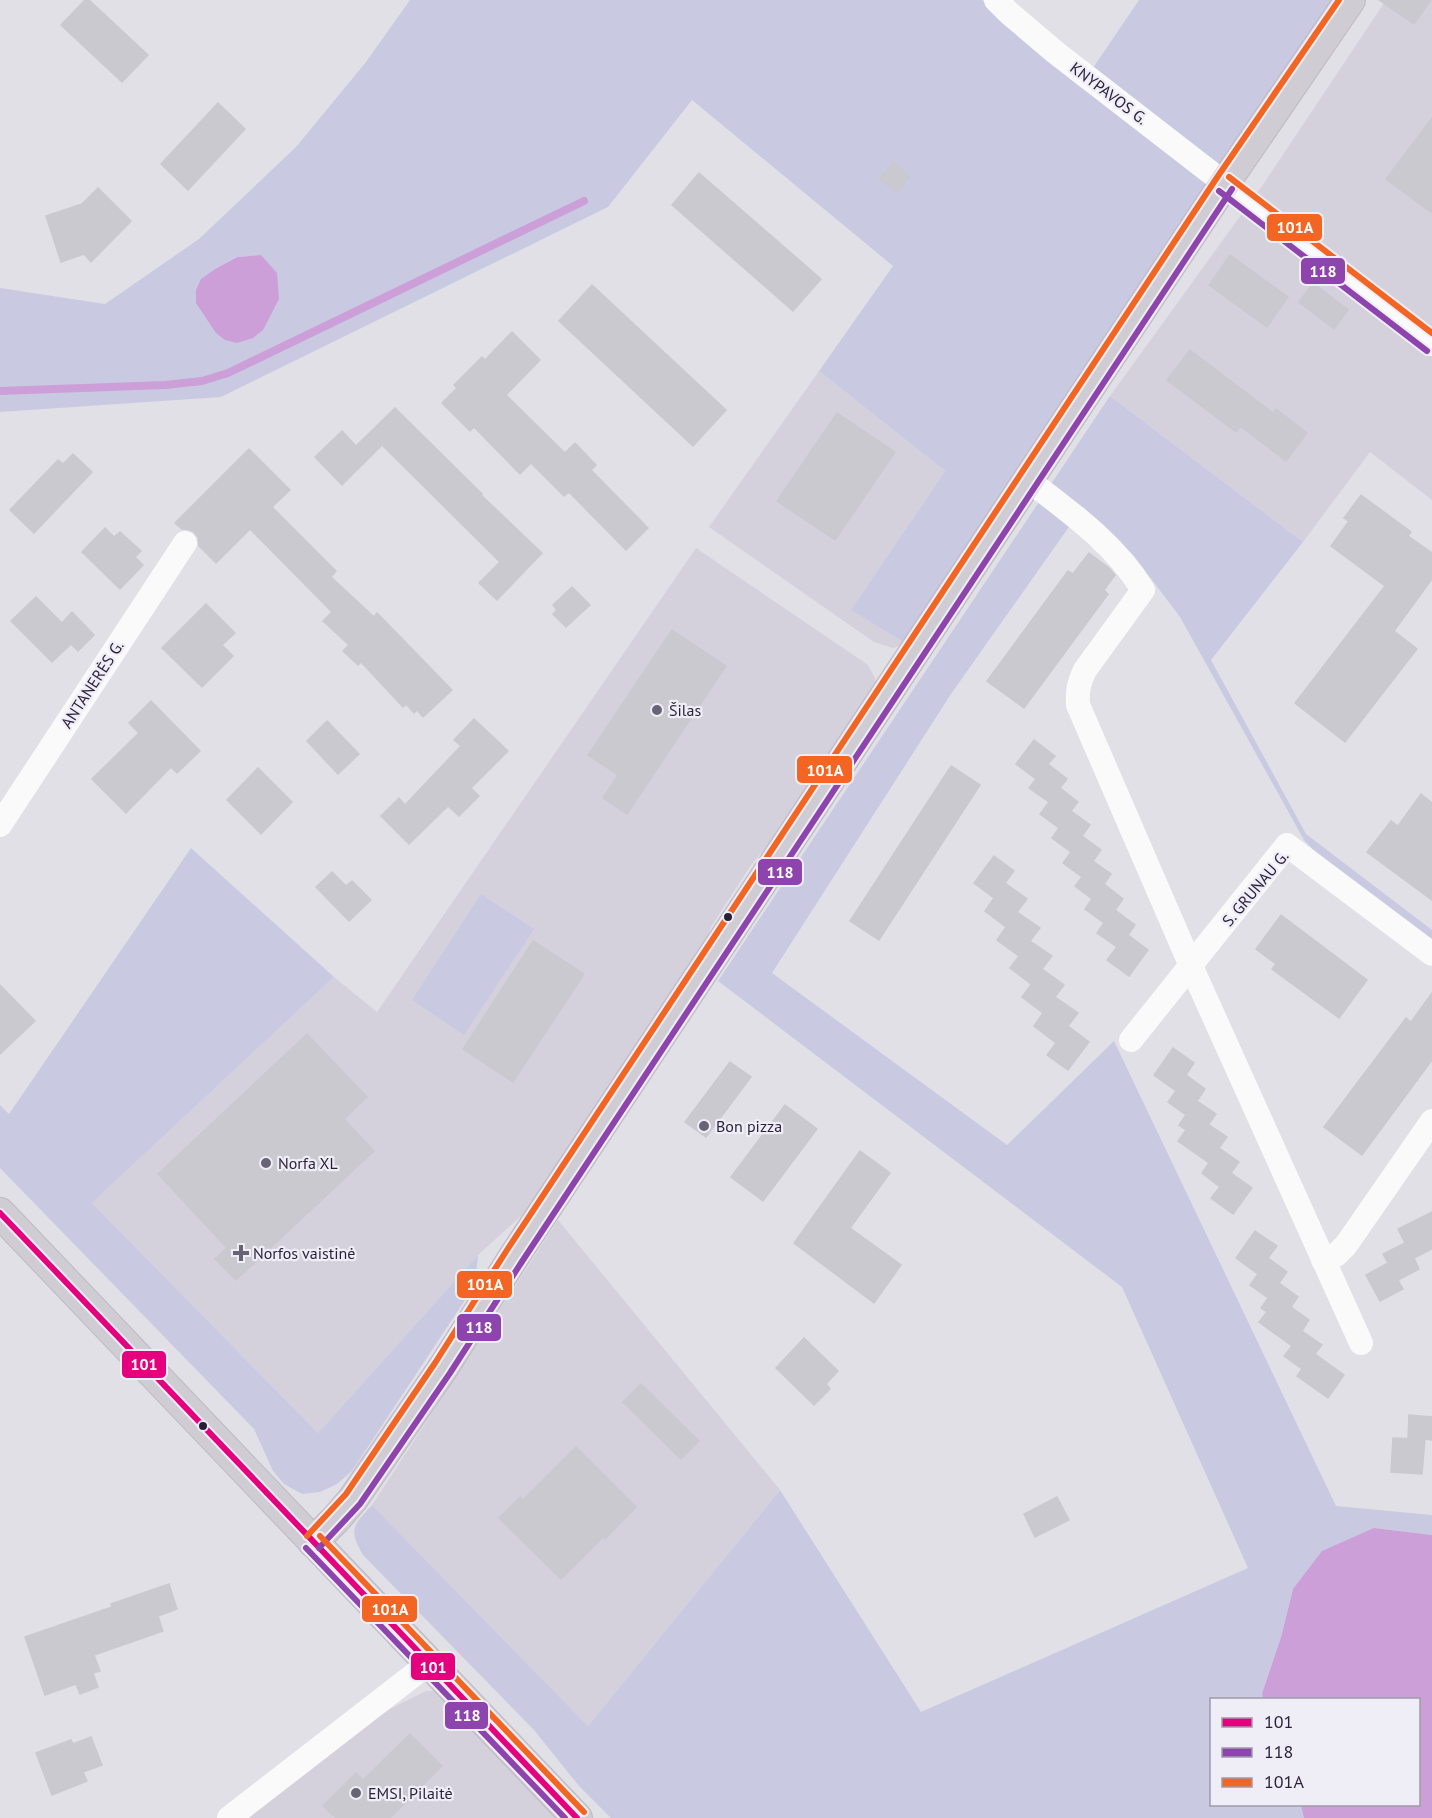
<svg xmlns="http://www.w3.org/2000/svg" width="1432" height="1818" font-family="'PT Sans',sans-serif">
  <style>
    .built { fill: #d4d1dd }
    .green { fill: #c9cae1; fill-rule: evenodd }
    .water { fill: #cc9fd8 }
    .lines { fill: none; stroke-linecap: round; stroke-linejoin: round }
    .stream { stroke: #cc9fd8; stroke-width: 8 }
    .building { fill: #cac9cf; stroke: #cac9d0; stroke-width: 1.5 }
    .major-casing { stroke: #bebac3; stroke-width: 32 }
    .minor { stroke: #fafafb; stroke-width: 24 }
    .major { stroke: #cfccd4; stroke-width: 30 }
    .bus-1-casing { stroke: #efeef7; stroke-width: 10 }
    .bus-2-casing { stroke: #efeef7; stroke-width: 10 }
    .bus-3-casing { stroke: #efeef7; stroke-width: 10 }
    .bus-1 { stroke: #e5007d; stroke-width: 6 }
    .bus-2 { stroke: #8e44ad; stroke-width: 6 }
    .bus-3 { stroke: #f26522; stroke-width: 6 }
    .poi-dot { fill: #696376; stroke: #efeef7; stroke-width: 2 }
    .bus-dot { fill: #291f39; stroke: #efeef7; stroke-width: 2 }
    .labels { text-anchor: middle; dominant-baseline: central; stroke-width: 4.5; stroke-linejoin: round; paint-order: stroke }
    .street-label { font-size: 16px; fill: #291f39; stroke: #efeef7 }
    .poi-label { font-size: 16px; fill: #291f39; stroke: #efeef7; text-anchor: start }
    .line-badge { stroke: #efeef7; stroke-width: 2 }
    .badge-label { font-size: 16px; text-anchor: middle; font-weight: bold; fill: #fff }
  </style>
  <rect width="100%" height="100%" fill="#e1e0e7"/>
  <g class="built">
    <polygon points="1386,0 1432,0 1432,500 1370,452 1303,542 1110,396 1262,186"/>
    <polygon points="819,371 945,471 852,609 907,644 893,648 874,642 709,527"/>
    <polygon points="696,548 868,665 876,680 871,701 802,805 751,865 711,927 687,984 531,1207 478,1255 318,1433 92,1203 334,977 377,1012"/>
    <polygon points="558,1220 780,1490 588,1726 372,1505"/>
    <polygon points="426,1691 437,1691 559,1818 247,1818 374,1717"/>
  </g>
  <g class="green">
    <path d="M410,0H982L1008,26L1080,87L1139,0H1332L907,644L851,610L945,471L819,371L893,266L692,100L608,207L221,397L0,412V288L105,304L199,239L296,147L366,62ZM261,255L201,279L215,269L236,257Z"/>
    <path d="M1110,396L1303,542L1211,660L1306,834L1432,930V940L1320,857L1304,840L1180,617L1134,556L1083,507L951,694L772,973L1007,1145L1114,1041L1336,1506L1432,1515V1535L1374,1528L1293,1589L1281,1637L1262,1692L1263,1699L1212,1700V1804L1301,1805L1304,1818H611L579,1786L534,1730L363,1555C348,1529 353,1526 372,1505L588,1726L780,1490L921,1712L1248,1568L1122,1287L718,981Z"/>
    <polygon points="191,848 334,977 92,1203 318,1433 478,1255 475,1285 352,1471 337,1484 320,1492 302,1494 284,1484 273,1471 254,1429 0,1168 0,1105 9,1114"/>
    <polygon points="481,894 534,929 464,1035 412,1000"/>
  </g>
  <g class="water">
    <polygon points="261,255 277,273 279,299 263,330 253,338 237,343 225,340 216,333 196,303 196,290 201,279 215,269 237,257"/>
    <polygon points="1374,1528 1432,1535 1432,1818 1304,1818 1301,1805 1418,1804 1418,1700 1263,1700 1262,1693 1281,1637 1293,1589 1322,1551"/>
  </g>
  <g class="lines">
    <polyline class="stream" points="0,391 165,385 202,381 228,373 584,201"/>
  </g>
  <g class="building">
    <polygon points="85,0 89,0 148,55 122,82 61,25"/>
    <polygon points="1379,0 1431,0 1414,24"/>
    <polygon points="218,103 245,129 188,190 161,164"/>
    <polygon points="1432,118 1432,213 1386,179"/>
    <polygon points="893,162 910,176 897,192 879,179"/>
    <polygon points="699,173 821,279 793,311 672,205"/>
    <polygon points="98,188 131,221 91,262 84,254 61,262 46,216 82,204"/>
    <polygon points="1230,255 1288,297 1267,327 1209,285"/>
    <polygon points="1313,283 1348,310 1334,329 1299,302"/>
    <polygon points="592,285 726,410 693,446 559,321"/>
    <polygon points="512,332 540,360 506,395 565,453 575,443 596,465 591,470 648,528 626,550 569,492 564,496 531,463 520,474 474,427 470,431 442,403 457,388 454,385 482,357 485,360"/>
    <polygon points="1190,350 1273,413 1276,409 1307,433 1286,461 1240,426 1236,432 1167,380"/>
    <polygon points="395,408 482,494 481,495 542,553 497,600 479,583 500,562 382,445 342,485 315,457 342,431 356,446"/>
    <polygon points="837,413 895,452 835,540 777,501"/>
    <polygon points="249,449 290,490 272,507 336,571 331,577 374,617 377,613 452,690 423,717 417,710 414,713 406,704 403,707 361,662 358,665 343,651 349,645 323,621 332,612 250,529 216,563 199,546 198,537 193,531 186,529 182,529 175,523"/>
    <polygon points="73,454 92,472 34,533 10,510 58,460 63,464"/>
    <polygon points="1361,495 1411,532 1408,536 1432,553 1432,579 1394,631 1417,649 1345,742 1295,703 1385,586 1331,546 1349,521 1344,518"/>
    <polygon points="105,528 114,537 120,532 141,551 135,557 143,565 120,589 82,552"/>
    <polygon points="1089,553 1109,568 1115,575 1104,590 1108,594 1024,708 987,681 1068,571 1073,574"/>
    <polygon points="572,587 590,605 566,627 553,614 557,610 553,605"/>
    <polygon points="36,597 62,623 72,612 94,635 78,651 71,644 52,662 11,621"/>
    <polygon points="206,604 235,633 222,645 233,656 202,687 162,648"/>
    <polygon points="672,630 726,666 627,814 603,798 618,775 588,755"/>
    <polygon points="151,701 200,751 177,773 171,767 126,813 92,779 139,733 129,723"/>
    <polygon points="474,719 508,751 471,788 479,796 459,816 448,806 409,844 381,816 399,798 405,805 461,746 454,740"/>
    <polygon points="327,721 359,754 338,774 307,741"/>
    <polygon points="1034,740 1055,756 1048,764 1067,779 1060,788 1078,802 1071,811 1090,825 1082,836 1101,850 1093,861 1111,874 1104,884 1123,899 1115,910 1135,925 1128,935 1148,950 1129,976 1107,960 1117,947 1097,933 1104,923 1085,909 1092,899 1075,886 1082,877 1063,863 1071,852 1052,838 1059,828 1040,814 1049,802 1029,788 1036,779 1016,764"/>
    <polygon points="951,766 980,785 879,940 850,921"/>
    <polygon points="258,768 292,802 261,834 227,800"/>
    <polygon points="1421,794 1432,803 1432,900 1367,852 1391,821 1398,826"/>
    <polygon points="994,856 1014,871 1005,883 1027,899 1017,912 1040,928 1030,941 1052,956 1042,969 1064,985 1055,997 1078,1013 1068,1026 1089,1042 1068,1070 1047,1055 1056,1043 1034,1026 1043,1013 1022,997 1033,982 1031,984 1010,968 1019,956 997,940 1006,927 985,911 994,898 974,883"/>
    <polygon points="332,872 346,886 352,881 371,900 349,921 316,887"/>
    <polygon points="1281,915 1367,980 1339,1018 1272,969 1276,964 1256,949"/>
    <polygon points="533,941 584,974 513,1082 463,1049"/>
    <polygon points="0,985 35,1021 0,1054"/>
    <polygon points="1432,993 1432,1060 1362,1155 1324,1127 1406,1018 1411,1022"/>
    <polygon points="307,1034 367,1097 344,1119 374,1151 236,1280 215,1259 227,1248 158,1174"/>
    <polygon points="1173,1048 1194,1063 1186,1075 1205,1089 1197,1101 1216,1114 1201,1135 1209,1125 1227,1137 1219,1148 1239,1162 1231,1173 1252,1188 1233,1214 1211,1198 1220,1187 1202,1173 1209,1163 1178,1141 1186,1130 1179,1125 1186,1115 1168,1102 1176,1091 1154,1075"/>
    <polygon points="730,1062 751,1077 706,1137 685,1122"/>
    <polygon points="785,1105 817,1129 763,1201 731,1177"/>
    <polygon points="860,1151 890,1173 850,1228 901,1265 874,1303 794,1243"/>
    <polygon points="1432,1212 1432,1249 1414,1258 1419,1269 1398,1280 1403,1289 1380,1301 1366,1275 1388,1263 1383,1254 1405,1243 1398,1229"/>
    <polygon points="1255,1231 1277,1246 1268,1258 1287,1272 1279,1283 1298,1297 1283,1318 1291,1307 1309,1320 1302,1331 1322,1345 1315,1354 1344,1375 1328,1398 1297,1376 1302,1369 1284,1356 1292,1346 1259,1322 1267,1312 1261,1308 1268,1298 1250,1285 1258,1274 1236,1258"/>
    <polygon points="804,1338 838,1371 826,1384 830,1389 814,1405 776,1368"/>
    <polygon points="641,1384 699,1441 681,1459 623,1402"/>
    <polygon points="1409,1415 1432,1417 1432,1440 1425,1439 1422,1474 1391,1472 1393,1438 1417,1439 1408,1438"/>
    <polygon points="576,1447 636,1507 605,1539 603,1537 561,1579 499,1518 520,1497 523,1500"/>
    <polygon points="1057,1497 1069,1520 1035,1537 1024,1514"/>
    <polygon points="169,1584 177,1609 158,1616 163,1631 94,1655 100,1671 93,1673 98,1687 80,1694 76,1684 45,1695 25,1637 112,1607 111,1604"/>
    <polygon points="410,1734 442,1766 390,1818 336,1818 323,1806 356,1773 363,1780"/>
    <polygon points="91,1737 102,1765 83,1772 87,1781 52,1795 36,1753 71,1740 73,1744"/>
  </g>
  <g class="lines">
    <g class="major-casing">
      <g id="major">
        <polyline points="0,1213 577,1818"/>
        <polyline points="313,1542 336,1519 353,1499 443,1368 515,1255 1224,184 1350,0"/>
      </g>
    </g>
    <g class="minor">
      <polyline points="996,0 1009,13 1055,52 1432,344"/>
      <path d="M1028,480C1070,512 1115,544 1143,590L1085,670C1079,682 1077,691 1078,705L1191,966L1361,1343"/>
      <polyline points="0,825 185,543"/>
      <polyline points="1131,1040 1287,845 1432,954"/>
      <polyline points="1323,1260 1336,1255 1346,1245 1432,1121"/>
      <polyline points="229,1818 429,1663"/>
    </g>
    <use href="#major" class="major"/>
    <g class="bus-1-casing">
      <polyline id="bus-1" points="0,1213 577,1818"/>
    </g>
    <g class="bus-2-casing">
      <g id="bus-2">
        <polyline points="1219,191 1427,351"/>
        <polyline points="306,1548 565,1818"/>
        <polyline points="319,1548 360,1504 450,1373 523,1260 1232,189"/>
      </g>
    </g>
    <g class="bus-3-casing">
      <g id="bus-3">
        <polyline points="1229,177 1432,333"/>
        <polyline points="307,1536 346,1494 435,1363 507,1250 1216,179 1339,0"/>
        <polyline points="320,1536 584,1812"/>
      </g>
    </g>
    <use href="#bus-1" class="bus-1"/>
    <use href="#bus-2" class="bus-2"/>
    <use href="#bus-3" class="bus-3"/>
  </g>
  <g class="poi-dot">
    <circle cx="657" cy="710" r="6"/>
    <circle cx="704" cy="1126" r="6"/>
    <circle cx="266" cy="1163" r="6"/>
    <path d="M238 1244h6v6h6v6h-6v6h-6v-6h-6v-6h6z"/>
    <circle cx="356" cy="1793" r="6"/>
  </g>
  <g class="bus-dot">
    <circle cx="728" cy="917" r="5"/>
    <circle cx="203" cy="1426" r="5"/>
  </g>
  <g class="labels">
    <g class="street-label">
      <text transform="translate(1109 93) rotate(37)">KNYPAVOS G.</text>
      <text transform="translate(92 684) rotate(-57)">ANTANERĖS G.</text>
      <text transform="translate(1255 888) rotate(-50)">S. GRUNAU G.</text>
    </g>
    <g class="poi-label">
      <text x="669" y="710">Šilas</text>
      <text x="716" y="1126">Bon pizza</text>
      <text x="278" y="1163">Norfa XL</text>
      <text x="253" y="1253">Norfos vaistinė</text>
      <text x="368" y="1793">EMSI, Pilaitė</text>
    </g>
  </g>
  <g class="line-badge">
    <rect x="1266" y="213" width="57" height="29" rx="6" fill="#f26522"/>
    <rect x="1300" y="257" width="46" height="28" rx="6" fill="#8e44ad"/>
    <rect x="796" y="755" width="57" height="29" rx="6" fill="#f26522"/>
    <rect x="757" y="858" width="46" height="28" rx="6" fill="#8e44ad"/>
    <rect x="456" y="1270" width="57" height="29" rx="6" fill="#f26522"/>
    <rect x="456" y="1313" width="46" height="29" rx="6" fill="#8e44ad"/>
    <rect x="121" y="1350" width="46" height="29" rx="6" fill="#e5007d"/>
    <rect x="361" y="1595" width="57" height="28" rx="6" fill="#f26522"/>
    <rect x="410" y="1652" width="46" height="29" rx="6" fill="#e5007d"/>
    <rect x="444" y="1701" width="45" height="29" rx="6" fill="#8e44ad"/>
  </g>
  <g class="badge-label">
    <text x="1295" y="233">101A</text>
    <text x="1323" y="277">118</text>
    <text x="825" y="776">101A</text>
    <text x="780" y="878">118</text>
    <text x="485" y="1290">101A</text>
    <text x="479" y="1333">118</text>
    <text x="144" y="1370">101</text>
    <text x="390" y="1615">101A</text>
    <text x="433" y="1673">101</text>
    <text x="467" y="1721">118</text>
  </g>
  <rect x="1210" y="1698" width="210" height="108" fill="#efeef7" stroke="#a09bab" stroke-width="1.5"/>
  <rect x="1222" y="1718" width="30" height="9" fill="#e5007d" stroke="#a09bab" stroke-width="1.5"/>
  <text x="1264" y="1728" font-size="18" fill="#291f39">101</text>
  <rect x="1222" y="1748" width="30" height="9" fill="#8e44ad" stroke="#a09bab" stroke-width="1.5"/>
  <text x="1264" y="1758" font-size="18" fill="#291f39">118</text>
  <rect x="1222" y="1778" width="30" height="9" fill="#f26522" stroke="#a09bab" stroke-width="1.5"/>
  <text x="1264" y="1788" font-size="18" fill="#291f39">101A</text>
</svg>
